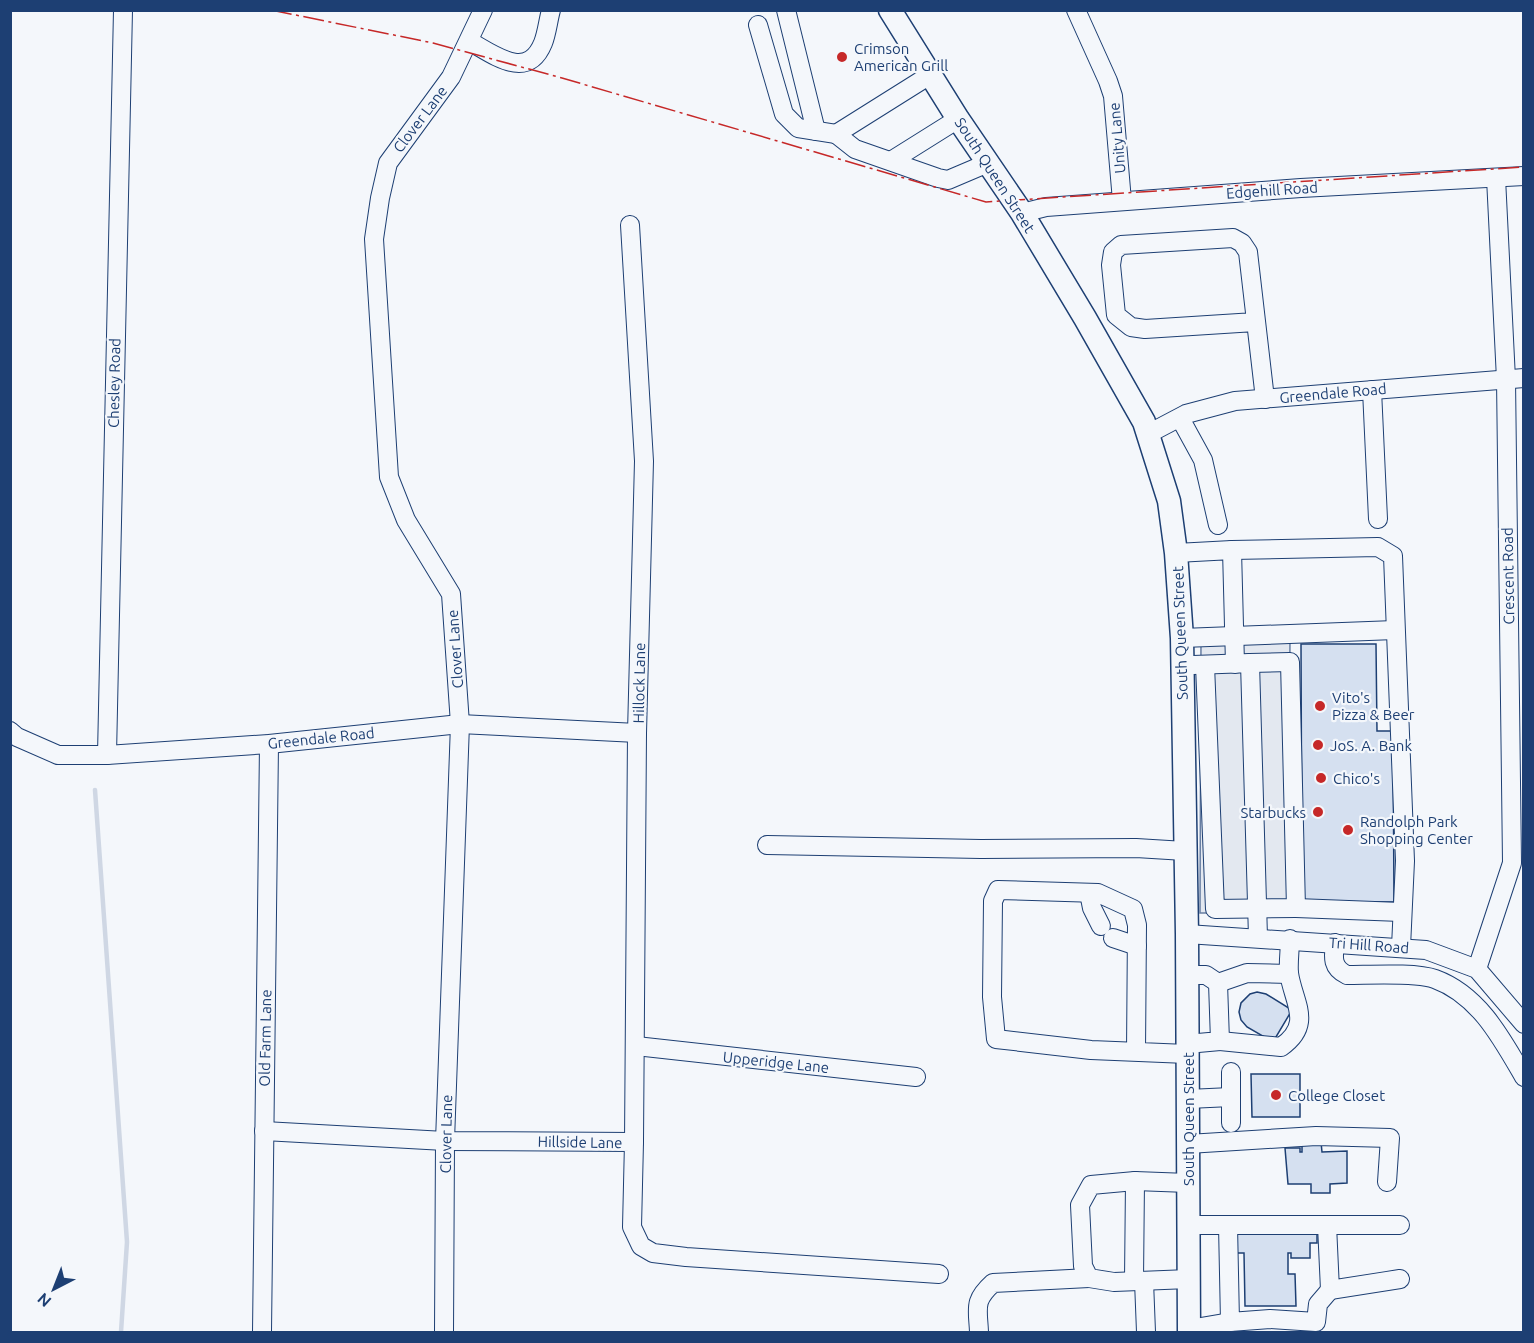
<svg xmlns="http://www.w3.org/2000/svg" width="1534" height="1343" font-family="Ubuntu,sans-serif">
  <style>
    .parking { fill: #e3e8f0; stroke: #687fa3; stroke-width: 1.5 }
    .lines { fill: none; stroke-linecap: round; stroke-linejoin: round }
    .stream { stroke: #cfd7e4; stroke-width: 4.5 }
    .building { fill: #d5e0f0; stroke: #1d3f73; stroke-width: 1.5 }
    .minor-casing { stroke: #1d3f73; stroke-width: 20 }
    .major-casing { stroke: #1d3f73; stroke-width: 25 }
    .minor { stroke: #f4f7fb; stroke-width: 18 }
    .major { stroke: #f4f7fb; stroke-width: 22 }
    .power { stroke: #c62828; stroke-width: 1.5; stroke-dasharray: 21 4.5 3 4.5; stroke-linecap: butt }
    .poi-dot { fill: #c62828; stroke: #f4f7fb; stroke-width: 2 }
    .labels { text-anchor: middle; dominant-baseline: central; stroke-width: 4.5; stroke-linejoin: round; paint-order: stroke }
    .poi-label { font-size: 15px; fill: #1d3f73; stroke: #f4f7fb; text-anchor: start }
    .street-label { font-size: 15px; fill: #1d3f73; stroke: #f4f7fb }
  </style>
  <rect width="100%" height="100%" fill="#f4f7fb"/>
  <polygon class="parking" points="1201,638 1290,638 1288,913 1200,913"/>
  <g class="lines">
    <polyline class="stream" points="95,790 127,1242 121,1332"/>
  </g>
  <g class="building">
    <polygon points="1301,644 1376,644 1377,731 1393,731 1394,902 1302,902"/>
    <polygon points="1257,992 1266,994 1292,1010 1273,1042 1247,1027 1241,1020 1239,1012 1241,1003 1250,994"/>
    <polygon points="1251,1074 1300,1074 1300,1117 1252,1117"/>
    <polygon points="1302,1142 1321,1142 1322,1152 1347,1151 1347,1183 1330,1184 1330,1193 1311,1193 1311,1184 1288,1184 1285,1148 1300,1148 1300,1152 1302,1152"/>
    <polygon points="1317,1229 1317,1243 1310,1243 1310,1258 1291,1258 1291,1253 1288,1253 1288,1274 1295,1274 1296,1306 1245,1306 1244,1253 1236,1253 1236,1230"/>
  </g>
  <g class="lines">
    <g class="minor-casing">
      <g id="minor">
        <polyline points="786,10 816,131"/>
        <polyline points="1076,10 1108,81 1113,96 1122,201"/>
        <polyline points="758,25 784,114 798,128 836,134"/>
        <path d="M469,41C493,54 527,82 543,43C547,33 548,21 551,10"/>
        <polyline points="930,75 836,134 855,149 938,178 948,180 988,163"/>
        <polyline points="891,161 958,119"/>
        <polyline points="1022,213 1046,207 1301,188 1524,176"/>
        <polyline points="630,225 644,461 637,733 634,1142"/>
        <polyline points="1255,322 1145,329 1131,327 1116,315 1111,265 1113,252 1121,245 1233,238 1242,243 1248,252 1265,399"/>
        <polyline points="1372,390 1378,519"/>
        <polyline points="1180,418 1203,460 1218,525"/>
        <polyline points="1148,434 1186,414 1235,401 1524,378"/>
        <polyline points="1232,550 1378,547 1393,556 1405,861 1401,947"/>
        <polyline points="1176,553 1232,550 1235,664"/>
        <polyline points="1182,638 1395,630"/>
        <polyline points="1193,665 1250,663 1258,937"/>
        <polyline points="1205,665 1215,909 1296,908 1290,662 1250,663"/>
        <polyline points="10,731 17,737 58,755 107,755 269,744 460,724 637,733"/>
        <polyline points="107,755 123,10"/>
        <polyline points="767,845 981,849 1136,848 1185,851"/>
        <polyline points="1089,893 1092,908 1101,926"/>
        <polyline points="1296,908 1401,912"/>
        <polyline points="1187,934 1426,950 1477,969 1524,1024"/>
        <polyline points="1113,938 1137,946"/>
        <path d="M1335,943C1333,958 1332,968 1347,975C1369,975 1416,972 1435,979C1479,995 1502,1039 1524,1077"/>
        <polyline points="1477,969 1512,863 1506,379 1496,178"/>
        <polyline points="1187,975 1206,975 1218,983 1220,1041 1187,1044"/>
        <polyline points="1218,983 1247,973 1289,974"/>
        <path d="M1220,1041L1281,1047C1314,1024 1293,1002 1289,973C1288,963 1290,950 1290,939"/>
        <polyline points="636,1046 916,1077"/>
        <polyline points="1136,1052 1137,925 1133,909 1098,893 998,890 993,901 992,997 996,1039 1091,1050 1187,1054"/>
        <polyline points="1231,1097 1231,1072"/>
        <polyline points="1188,1099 1231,1097 1231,1123"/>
        <polyline points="264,1131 445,1141 634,1142 632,1227 641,1246 653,1253 686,1257 939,1274"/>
        <polyline points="1188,1144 1316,1136 1390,1138 1387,1182"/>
        <polyline points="1188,1183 1135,1181 1091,1185 1080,1205 1083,1266 1089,1278 1114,1282 1189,1279"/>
        <polyline points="1188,1225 1400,1225"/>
        <polyline points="1228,1225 1230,1322 1270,1319 1316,1322 1318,1304 1330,1290"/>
        <polyline points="1327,1225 1330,1290 1400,1279"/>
        <polyline points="1134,1280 1135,1181"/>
        <polyline points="1144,1281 1146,1332"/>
        <polyline points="1189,1329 1230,1322"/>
        <polyline points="262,1332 269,744"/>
        <polyline points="444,1332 445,1141 460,724 451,594 406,520 389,477 374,239 380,198 388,163 451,77 483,10"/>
        <path d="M979,1332C978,1308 973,1301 993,1283L1089,1278"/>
      </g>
    </g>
    <g class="major-casing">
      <polyline id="major" points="890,10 958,119 1022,213 1085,318 1144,422 1169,501 1176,553 1182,638 1187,934 1189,1332"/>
    </g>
    <use href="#minor" class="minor"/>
    <use href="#major" class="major"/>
    <polyline class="power" points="271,10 433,43 562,78 986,202 1524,167"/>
  </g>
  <g class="poi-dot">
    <circle cx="842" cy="57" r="6"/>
    <circle cx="1320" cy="706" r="6"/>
    <circle cx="1318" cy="745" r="6"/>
    <circle cx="1321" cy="778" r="6"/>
    <circle cx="1318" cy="812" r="6"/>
    <circle cx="1348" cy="830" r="6"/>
    <circle cx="1276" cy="1095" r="6"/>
  </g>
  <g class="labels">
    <g class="poi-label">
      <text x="854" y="48">Crimson<tspan x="854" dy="17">American Grill</tspan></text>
      <text x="1332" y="697">Vito's<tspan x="1332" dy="17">Pizza &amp; Beer</tspan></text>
      <text x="1330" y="745">JoS. A. Bank</text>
      <text x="1333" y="778">Chico's</text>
      <text x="1306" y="812" text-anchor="end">Starbucks</text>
      <text x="1360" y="821">Randolph Park<tspan x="1360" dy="17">Shopping Center</tspan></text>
      <text x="1288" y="1095">College Closet</text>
    </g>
    <g class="street-label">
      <text transform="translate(420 119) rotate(-53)">Clover Lane</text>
      <text transform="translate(1117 138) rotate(-95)">Unity Lane</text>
      <text transform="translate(995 175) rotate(57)">South Queen Street</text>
      <text transform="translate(1272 190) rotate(-4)">Edgehill Road</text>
      <text transform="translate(114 383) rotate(-89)">Chesley Road</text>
      <text transform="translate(1333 393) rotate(-5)">Greendale Road</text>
      <text transform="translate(1508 576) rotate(-91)">Crescent Road</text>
      <text transform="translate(1180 633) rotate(-92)">South Queen Street</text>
      <text transform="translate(455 649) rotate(-94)">Clover Lane</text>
      <text transform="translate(639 683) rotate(-89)">Hillock Lane</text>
      <text transform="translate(321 738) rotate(-6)">Greendale Road</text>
      <text transform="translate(1369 945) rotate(4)">Tri Hill Road</text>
      <text transform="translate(265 1038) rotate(-89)">Old Farm Lane</text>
      <text transform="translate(776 1062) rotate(6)">Upperidge Lane</text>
      <text transform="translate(1188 1119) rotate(-90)">South Queen Street</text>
      <text transform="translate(446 1134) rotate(-89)">Clover Lane</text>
      <text transform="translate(580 1142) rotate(1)">Hillside Lane</text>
    </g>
  </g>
  <rect width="1534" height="1343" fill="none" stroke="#1d3f73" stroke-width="24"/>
  <g transform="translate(54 1289) rotate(222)" stroke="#f4f7fb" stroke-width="4.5" paint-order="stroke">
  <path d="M0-4.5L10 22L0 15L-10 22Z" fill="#1d3f73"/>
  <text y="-9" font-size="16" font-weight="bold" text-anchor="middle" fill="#1d3f73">N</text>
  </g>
</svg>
